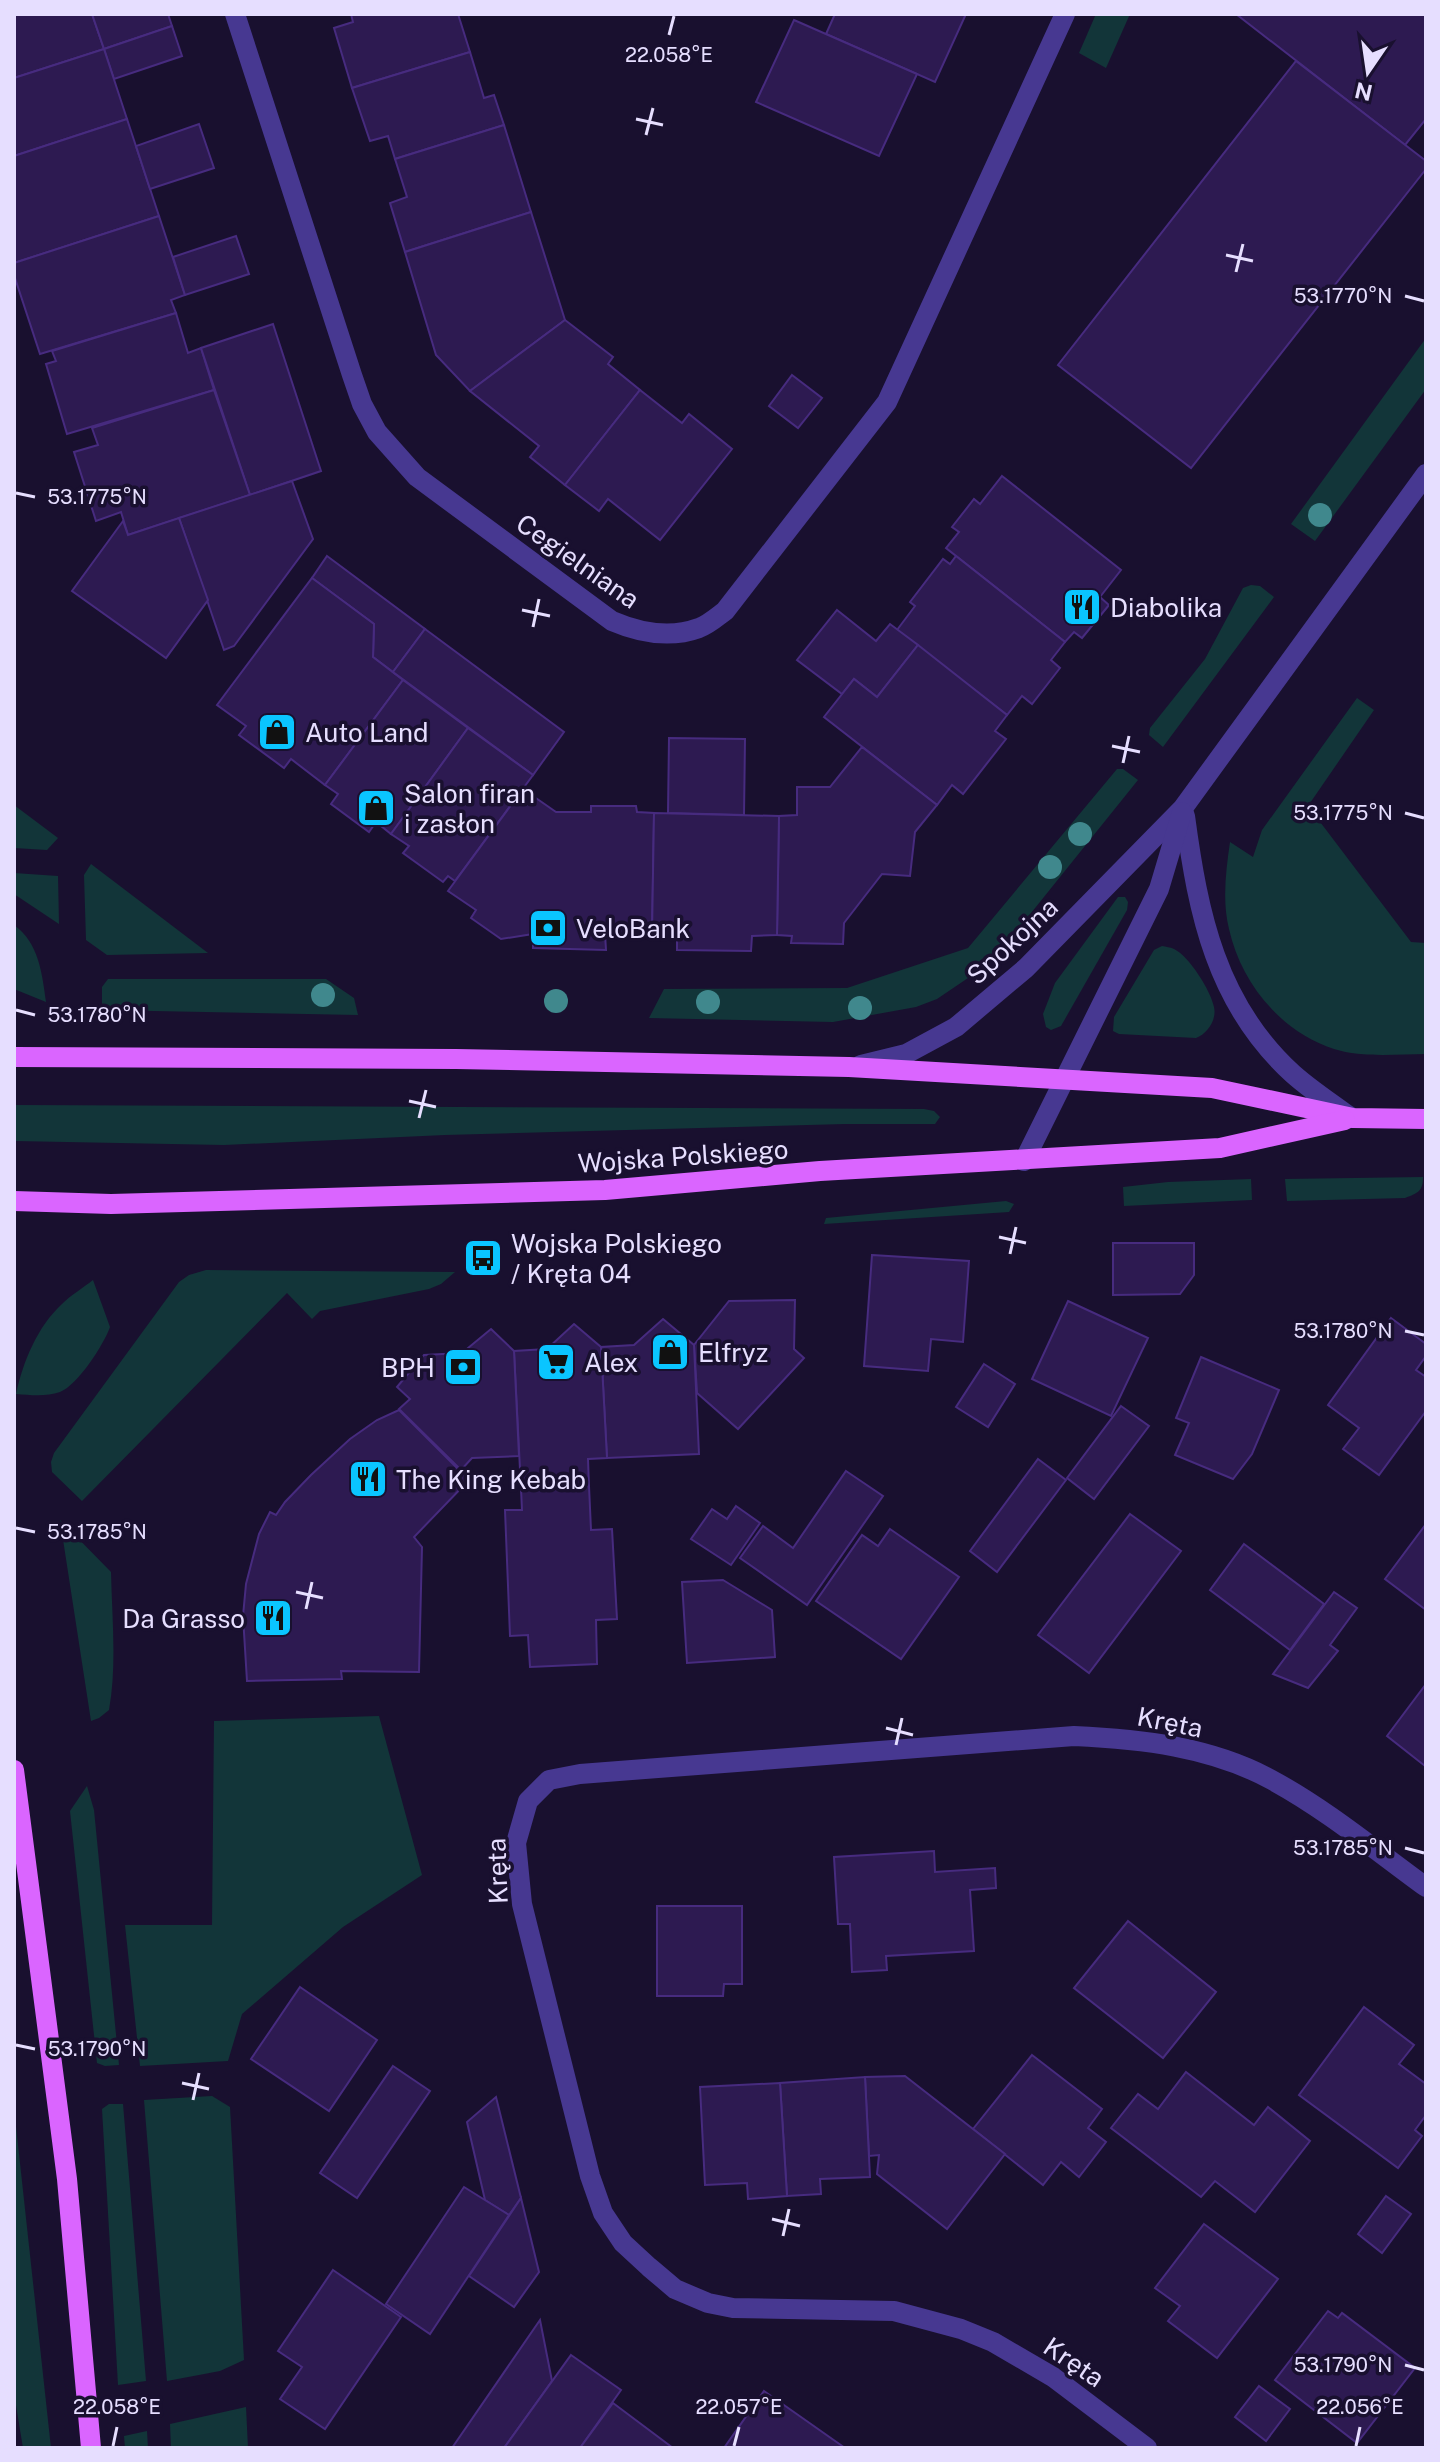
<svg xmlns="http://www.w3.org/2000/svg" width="1440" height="2462" font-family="'Public Sans',sans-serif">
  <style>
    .green { fill: #123539 }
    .building { fill: #2d1a51; stroke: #472b7f; stroke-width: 2 }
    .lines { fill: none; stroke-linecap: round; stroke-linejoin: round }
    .minor { stroke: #473891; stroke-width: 20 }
    .major { stroke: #da65ff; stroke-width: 20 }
    .tree { fill: #40888d }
    .ticks { fill: none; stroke: #e6deff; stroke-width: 3 }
    .labels { text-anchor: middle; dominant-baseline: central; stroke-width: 7; stroke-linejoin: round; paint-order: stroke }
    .street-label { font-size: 26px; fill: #e6deff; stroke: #19102f }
    .poi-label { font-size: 26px; fill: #e6deff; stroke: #19102f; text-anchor: start }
    .ticks-label { font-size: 20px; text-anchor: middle; fill: #e6deff; stroke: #19102f; stroke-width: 7; stroke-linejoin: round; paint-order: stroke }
  </style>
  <rect width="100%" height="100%" fill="#19102f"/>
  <g class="green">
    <polygon points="1096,14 1130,14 1106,68 1079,53"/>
    <polygon points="1426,338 1426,389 1315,541 1291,524"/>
    <polygon points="1251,585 1260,586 1274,597 1163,747 1149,735 1150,728 1205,659 1243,588"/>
    <path d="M1357,698L1374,710L1308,806L1411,942L1426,943V1054C1397,1054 1362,1058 1334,1049C1281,1032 1241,983 1229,929C1222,901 1226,870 1230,842L1253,857L1262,830Z"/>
    <polygon points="1117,769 1123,769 1138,780 1015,933 971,976 937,999 916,1007 833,1022 649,1018 664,989 847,988 968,948"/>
    <polygon points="14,805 58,838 47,850 14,848"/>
    <polygon points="91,864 208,953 107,955 86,940 84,875"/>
    <polygon points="14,873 58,876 59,924 14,894"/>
    <polygon points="1118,897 1125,897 1128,902 1127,910 1061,1026 1051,1030 1046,1027 1043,1014 1055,983"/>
    <path d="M14,925C39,943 42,973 46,1002L14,989Z"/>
    <path d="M1162,946C1166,947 1170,947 1174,949C1189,956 1211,991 1214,1007C1217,1020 1207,1034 1196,1038L1119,1034L1113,1031L1114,1017L1154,950Z"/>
    <polygon points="108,979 326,979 354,998 358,1015 102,1010 102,987"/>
    <polygon points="14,1105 924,1109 934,1111 940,1117 935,1124 845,1124 445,1135 224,1145 14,1141"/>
    <path d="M1423,1177C1423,1191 1418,1193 1405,1198L1287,1201L1285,1179Z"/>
    <polygon points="1251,1179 1252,1200 1124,1206 1123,1187 1168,1182"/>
    <polygon points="1006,1201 1014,1204 1009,1212 824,1224 826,1218"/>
    <polygon points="206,1270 455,1272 441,1284 429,1289 320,1311 312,1319 287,1293 82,1501 52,1472 51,1462 54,1453 179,1282 189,1275"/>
    <path d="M93,1280L110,1327C104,1344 78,1385 60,1392C46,1397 30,1395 16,1394C23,1362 37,1327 62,1304C71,1295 83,1288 93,1280Z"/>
    <path d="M60,1520L111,1572C112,1618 117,1665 109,1710L99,1718L91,1721Z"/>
    <polygon points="379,1716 422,1875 343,1927 242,2014 228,2061 140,2066 125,1925 212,1925 214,1721"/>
    <polygon points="87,1786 94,1810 119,2065 105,2066 97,2063 70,1811"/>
    <polygon points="212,2096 230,2107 244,2360 220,2371 167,2381 144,2100"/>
    <polygon points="109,2104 123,2104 146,2381 118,2385 102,2109"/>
    <polygon points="14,2108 51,2448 23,2448 14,2393"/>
    <polygon points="246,2407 248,2448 171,2448 170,2424"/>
    <polygon points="147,2431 148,2448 125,2448 124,2436"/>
  </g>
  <g class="building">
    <polygon points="14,14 92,14 104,49 14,78"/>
    <polygon points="92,14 168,14 172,26 104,49"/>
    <polygon points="351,14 458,14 470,52 352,88 334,28 353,22"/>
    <polygon points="835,14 966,14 935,82 826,34"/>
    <polygon points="1236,14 1426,14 1426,119 1405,145"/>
    <polygon points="794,20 917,74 879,156 756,102"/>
    <polygon points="172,26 182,56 114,79 104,49"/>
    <polygon points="104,49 127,119 14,156 14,78"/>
    <polygon points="470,52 484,98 494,95 504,125 395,159 388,136 370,141 352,88"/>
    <polygon points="1296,61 1426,161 1426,169 1191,468 1058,365"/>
    <polygon points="127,119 159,216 14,263 14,156"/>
    <polygon points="199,124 214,168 150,189 136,146"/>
    <polygon points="504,125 531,212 405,252 390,203 407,197 395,159"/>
    <polygon points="531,212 565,320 470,391 436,355 405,252"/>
    <polygon points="159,216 185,295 171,300 176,313 40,354 14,275 14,263"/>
    <polygon points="236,236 249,274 185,295 173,257"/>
    <polygon points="176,313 188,353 201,348 214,390 67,434 46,364 56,361 52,351"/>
    <polygon points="565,320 613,357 608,364 640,390 565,485 530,457 539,446 470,391"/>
    <polygon points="273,324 321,471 250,495 201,348"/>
    <polygon points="792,375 822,398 798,428 769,406"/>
    <polygon points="214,390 250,495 128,535 121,512 96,521 74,452 98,445 92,428"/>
    <polygon points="640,390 682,423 689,414 732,449 660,540 608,499 599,511 565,485"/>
    <polygon points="1002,476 1121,570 1100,597 1109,605 1082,638 1074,632 1065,642 946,548 959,532 952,527 974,499 980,504"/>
    <polygon points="292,481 313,539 234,646 224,650 179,518"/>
    <polygon points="179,518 208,600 166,658 72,591 123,521 128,535"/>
    <polygon points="327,556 425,629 393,672 373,657 374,624 312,578"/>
    <polygon points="956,556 1065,642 1051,660 1060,668 1032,704 1022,696 1007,715 897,630 915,606 910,602 943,559 950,564"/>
    <polygon points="312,578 374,624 373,657 403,680 325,785 291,759 284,768 239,735 246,726 217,705"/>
    <polygon points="837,610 876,641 890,624 918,645 877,697 854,679 842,694 797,660"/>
    <polygon points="425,629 564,732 533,775 393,672"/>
    <polygon points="918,645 1007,715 995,731 1006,739 963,794 952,785 937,805 824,717 854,679 877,697"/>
    <polygon points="403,680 468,728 391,834 376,822 369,832 331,804 338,794 325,785"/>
    <polygon points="468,728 533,775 455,881 448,876 443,882 403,853 409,846 391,834"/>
    <polygon points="669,738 745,739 744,815 668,813"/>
    <polygon points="862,747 937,805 915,832 910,876 882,874 844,923 843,944 791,943 792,936 777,935 779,816 797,815 797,787 830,787"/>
    <polygon points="523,789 556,812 591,812 591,806 636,806 637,812 654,813 652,934 605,934 606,950 533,948 533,934 501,939 471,918 476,910 448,891"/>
    <polygon points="654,813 779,816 777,935 752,936 751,951 677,950 677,934 652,934"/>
    <polygon points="1113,1243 1194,1243 1194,1275 1180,1294 1113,1295"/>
    <polygon points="872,1255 969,1261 963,1342 931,1339 928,1371 864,1366"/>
    <polygon points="795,1300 794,1349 804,1358 738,1429 697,1393 694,1345 729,1301"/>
    <polygon points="1068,1301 1148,1338 1111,1416 1032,1379"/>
    <polygon points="1391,1318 1426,1344 1426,1356 1416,1370 1426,1377 1426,1411 1379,1475 1343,1449 1359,1428 1328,1405"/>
    <polygon points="663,1319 694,1345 699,1454 607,1458 601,1347 634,1345"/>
    <polygon points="574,1324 601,1347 607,1458 588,1459 589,1486 521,1489 514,1351 547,1349"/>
    <polygon points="491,1329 514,1351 519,1456 472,1458 461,1470 399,1409 410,1399 397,1387 424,1355 462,1353"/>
    <polygon points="1201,1357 1279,1390 1252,1454 1233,1479 1175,1455 1189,1423 1176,1418"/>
    <polygon points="984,1364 1015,1384 988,1427 956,1407"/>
    <polygon points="1121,1406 1149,1426 1094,1499 1067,1478"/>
    <polygon points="399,1410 469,1480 414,1537 422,1547 419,1672 341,1671 342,1679 247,1681 243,1616 246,1584 259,1534 270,1512 276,1515 285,1502 311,1475 350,1439 377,1420"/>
    <polygon points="1038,1459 1066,1480 997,1572 970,1551"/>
    <polygon points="846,1471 883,1496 807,1605 740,1558 763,1526 793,1548"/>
    <polygon points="589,1486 591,1530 612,1529 617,1619 596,1620 597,1664 530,1667 528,1635 510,1636 505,1510 522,1510 521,1489"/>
    <polygon points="736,1506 760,1523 731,1565 691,1539 712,1509 727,1519"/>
    <polygon points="1130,1514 1181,1551 1089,1673 1038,1635"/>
    <polygon points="1426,1524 1426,1610 1385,1579"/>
    <polygon points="890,1529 959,1577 901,1659 816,1601 862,1535 878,1546"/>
    <polygon points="1244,1544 1324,1604 1290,1650 1210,1590"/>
    <polygon points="723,1580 772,1610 775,1657 687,1663 682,1582"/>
    <polygon points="1334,1592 1357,1608 1330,1645 1338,1651 1308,1688 1273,1674"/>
    <polygon points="1426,1684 1426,1765 1425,1766 1387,1736"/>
    <polygon points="934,1851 935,1872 995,1868 996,1888 970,1890 974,1951 886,1956 887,1970 852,1972 850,1924 838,1924 834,1857"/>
    <polygon points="657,1906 742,1906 742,1984 724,1984 723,1996 657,1996"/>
    <polygon points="1128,1921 1216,1992 1163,2058 1074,1988"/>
    <polygon points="300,1987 377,2040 329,2111 251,2059"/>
    <polygon points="1364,2007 1414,2045 1399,2064 1426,2084 1426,2115 1415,2130 1422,2136 1398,2168 1299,2095"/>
    <polygon points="1032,2055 1102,2109 1088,2128 1106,2142 1079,2177 1061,2162 1043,2185 973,2129"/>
    <polygon points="393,2066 430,2091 357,2198 320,2173"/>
    <polygon points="1186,2072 1254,2125 1268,2107 1310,2141 1255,2212 1215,2181 1201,2197 1111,2128 1138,2094 1158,2109"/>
    <polygon points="905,2076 1005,2154 947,2229 877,2174 879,2155 869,2156 865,2077"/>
    <polygon points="865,2077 870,2177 820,2179 821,2194 787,2196 780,2083"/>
    <polygon points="780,2083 787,2196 748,2199 747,2183 705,2185 700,2087"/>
    <polygon points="496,2097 521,2198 509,2215 485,2200 467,2122"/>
    <polygon points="464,2187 509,2215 430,2334 386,2304"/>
    <polygon points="1386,2196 1411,2214 1382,2253 1358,2234"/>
    <polygon points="521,2198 539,2272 514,2307 469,2276"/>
    <polygon points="1204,2224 1278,2279 1217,2358 1168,2321 1180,2306 1155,2288"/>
    <polygon points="333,2270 401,2317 325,2429 280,2399 302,2367 278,2351"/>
    <polygon points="1328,2311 1338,2318 1342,2313 1415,2368 1357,2443 1275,2380"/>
    <polygon points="540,2320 552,2381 504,2448 452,2448"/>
    <polygon points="571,2355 621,2390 580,2448 504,2448"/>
    <polygon points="1259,2386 1290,2409 1266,2441 1235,2417"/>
    <polygon points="764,2391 845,2448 724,2448"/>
    <polygon points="613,2403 673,2448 580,2448"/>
  </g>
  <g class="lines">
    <g class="minor">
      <path d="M235,14L352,375L362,404L377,432L417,477L612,621C640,633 669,639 699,628C708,625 717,617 725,611L887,402L1065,14"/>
      <path d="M1185,816C1198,913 1216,1004 1293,1074C1311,1090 1332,1104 1352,1118"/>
      <polyline points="861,1065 906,1054 956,1027 1026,968 1183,808 1426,474"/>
      <polyline points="1024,1161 1159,889 1182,812"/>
      <path d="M1147,2448L1053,2377L993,2342L961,2329L894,2311L733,2308L708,2303L675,2289L649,2267L623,2243L603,2213L590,2176L522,1904L516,1843L528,1801L549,1780L580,1774L1074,1736C1141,1739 1211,1747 1270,1779C1326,1809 1375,1850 1426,1887"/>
    </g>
    <g class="major">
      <polyline points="14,1057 456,1059 849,1067 1212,1088 1353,1118 1426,1119"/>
      <polyline points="14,1201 111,1204 605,1190 820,1171 1220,1148 1345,1120"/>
      <polyline points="14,1770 67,2179 91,2448"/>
    </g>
  </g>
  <g class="tree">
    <circle cx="1320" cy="515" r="12"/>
    <circle cx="1080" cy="834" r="12"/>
    <circle cx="1050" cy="867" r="12"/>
    <circle cx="323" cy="995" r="12"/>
    <circle cx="556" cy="1001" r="12"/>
    <circle cx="708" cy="1002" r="12"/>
    <circle cx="860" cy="1008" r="12"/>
  </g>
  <path class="ticks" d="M669,35L674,16M636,119L663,125M646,135L653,108M1226,255L1253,261M1236,272L1243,244M1405,296L1424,301M16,493L35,497M522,610L550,616M533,627L539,599M1112,746L1140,752M1123,763L1129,736M1405,813L1424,818M16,1010L35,1015M409,1101L436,1107M419,1118L426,1090M999,1237L1026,1243M1010,1254L1016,1227M1405,1331L1424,1335M16,1528L35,1532M296,1592L323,1598M306,1609L312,1582M886,1728L913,1735M896,1745L902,1718M1405,1848L1424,1853M16,2045L35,2049M182,2083L209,2089M193,2100L199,2073M772,2219L800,2226M783,2236L789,2209M1405,2365L1424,2370M113,2446L117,2427M734,2446L739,2427M1356,2446L1360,2427"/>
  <defs>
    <g id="restaurant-square" transform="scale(2)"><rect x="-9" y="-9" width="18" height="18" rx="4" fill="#0ac5ff" stroke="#19102f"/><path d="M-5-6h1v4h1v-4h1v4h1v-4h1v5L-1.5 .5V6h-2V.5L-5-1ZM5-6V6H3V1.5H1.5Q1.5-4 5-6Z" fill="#111"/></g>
    <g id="shop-square" transform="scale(2)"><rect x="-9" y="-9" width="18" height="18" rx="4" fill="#0ac5ff" stroke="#19102f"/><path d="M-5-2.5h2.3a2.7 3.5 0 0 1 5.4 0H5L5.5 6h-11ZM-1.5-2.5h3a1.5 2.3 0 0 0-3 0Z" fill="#111"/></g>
    <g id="bank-square" transform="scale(2)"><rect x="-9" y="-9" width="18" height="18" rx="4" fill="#0ac5ff" stroke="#19102f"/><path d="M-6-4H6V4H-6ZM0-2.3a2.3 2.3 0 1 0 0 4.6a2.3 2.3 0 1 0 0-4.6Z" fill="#111"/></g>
    <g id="bus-square" transform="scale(2)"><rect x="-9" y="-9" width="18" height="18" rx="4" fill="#0ac5ff" stroke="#19102f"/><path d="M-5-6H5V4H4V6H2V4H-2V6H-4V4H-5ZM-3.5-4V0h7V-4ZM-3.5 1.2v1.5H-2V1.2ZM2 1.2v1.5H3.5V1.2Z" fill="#111"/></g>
    <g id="supermarket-square" transform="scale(2)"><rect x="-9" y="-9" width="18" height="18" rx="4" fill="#0ac5ff" stroke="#19102f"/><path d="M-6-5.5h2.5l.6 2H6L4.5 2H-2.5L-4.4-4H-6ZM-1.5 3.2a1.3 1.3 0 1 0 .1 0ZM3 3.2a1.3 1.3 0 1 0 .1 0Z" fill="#111"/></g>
  </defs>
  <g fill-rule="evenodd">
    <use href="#restaurant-square" x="1082" y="607"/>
    <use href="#shop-square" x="277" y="732"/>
    <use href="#shop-square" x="376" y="808"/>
    <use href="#bank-square" x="548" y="928"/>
    <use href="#bus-square" x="483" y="1258"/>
    <use href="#shop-square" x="670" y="1352"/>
    <use href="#supermarket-square" x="556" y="1362"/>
    <use href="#bank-square" x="463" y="1367"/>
    <use href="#restaurant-square" x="368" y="1479"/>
    <use href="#restaurant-square" x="273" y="1618"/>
  </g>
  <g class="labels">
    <g class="street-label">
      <text transform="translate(578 561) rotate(35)">Cegielniana</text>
      <text transform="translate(1012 941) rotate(-43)">Spokojna</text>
      <text transform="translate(683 1156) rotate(-4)">Wojska Polskiego</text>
      <text transform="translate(1170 1722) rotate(11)">Kręta</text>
      <text transform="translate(497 1871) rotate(-92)">Kręta</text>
      <text transform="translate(1074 2362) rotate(34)">Kręta</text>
    </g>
    <g class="poi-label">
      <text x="1110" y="607">Diabolika</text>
      <text x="305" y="732">Auto Land</text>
      <text x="404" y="793">Salon firan<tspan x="404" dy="30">i zasłon</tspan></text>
      <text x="576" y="928">VeloBank</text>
      <text x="511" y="1243">Wojska Polskiego<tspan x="511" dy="30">/ Kręta 04</tspan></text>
      <text x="698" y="1352">Elfryz</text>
      <text x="584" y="1362">Alex</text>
      <text x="435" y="1367" text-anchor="end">BPH</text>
      <text x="396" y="1479">The King Kebab</text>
      <text x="245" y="1618" text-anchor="end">Da Grasso</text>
    </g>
  </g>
  <g class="ticks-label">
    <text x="669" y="62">22.058°E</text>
    <text x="1343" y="303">53.1770°N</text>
    <text x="97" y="504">53.1775°N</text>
    <text x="1343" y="820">53.1775°N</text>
    <text x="97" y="1022">53.1780°N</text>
    <text x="1343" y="1338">53.1780°N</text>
    <text x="97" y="1539">53.1785°N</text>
    <text x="1343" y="1855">53.1785°N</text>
    <text x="97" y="2056">53.1790°N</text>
    <text x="1343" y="2372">53.1790°N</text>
    <text x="117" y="2414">22.058°E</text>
    <text x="739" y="2414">22.057°E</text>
    <text x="1360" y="2414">22.056°E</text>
  </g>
  <rect width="1440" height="2462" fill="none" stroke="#e6deff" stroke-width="32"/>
  <g transform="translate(1368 72) rotate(193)" stroke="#19102f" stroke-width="6" paint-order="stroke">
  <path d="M0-6L14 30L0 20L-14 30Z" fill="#e6deff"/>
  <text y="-12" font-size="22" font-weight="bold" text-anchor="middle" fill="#e6deff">N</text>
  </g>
</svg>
